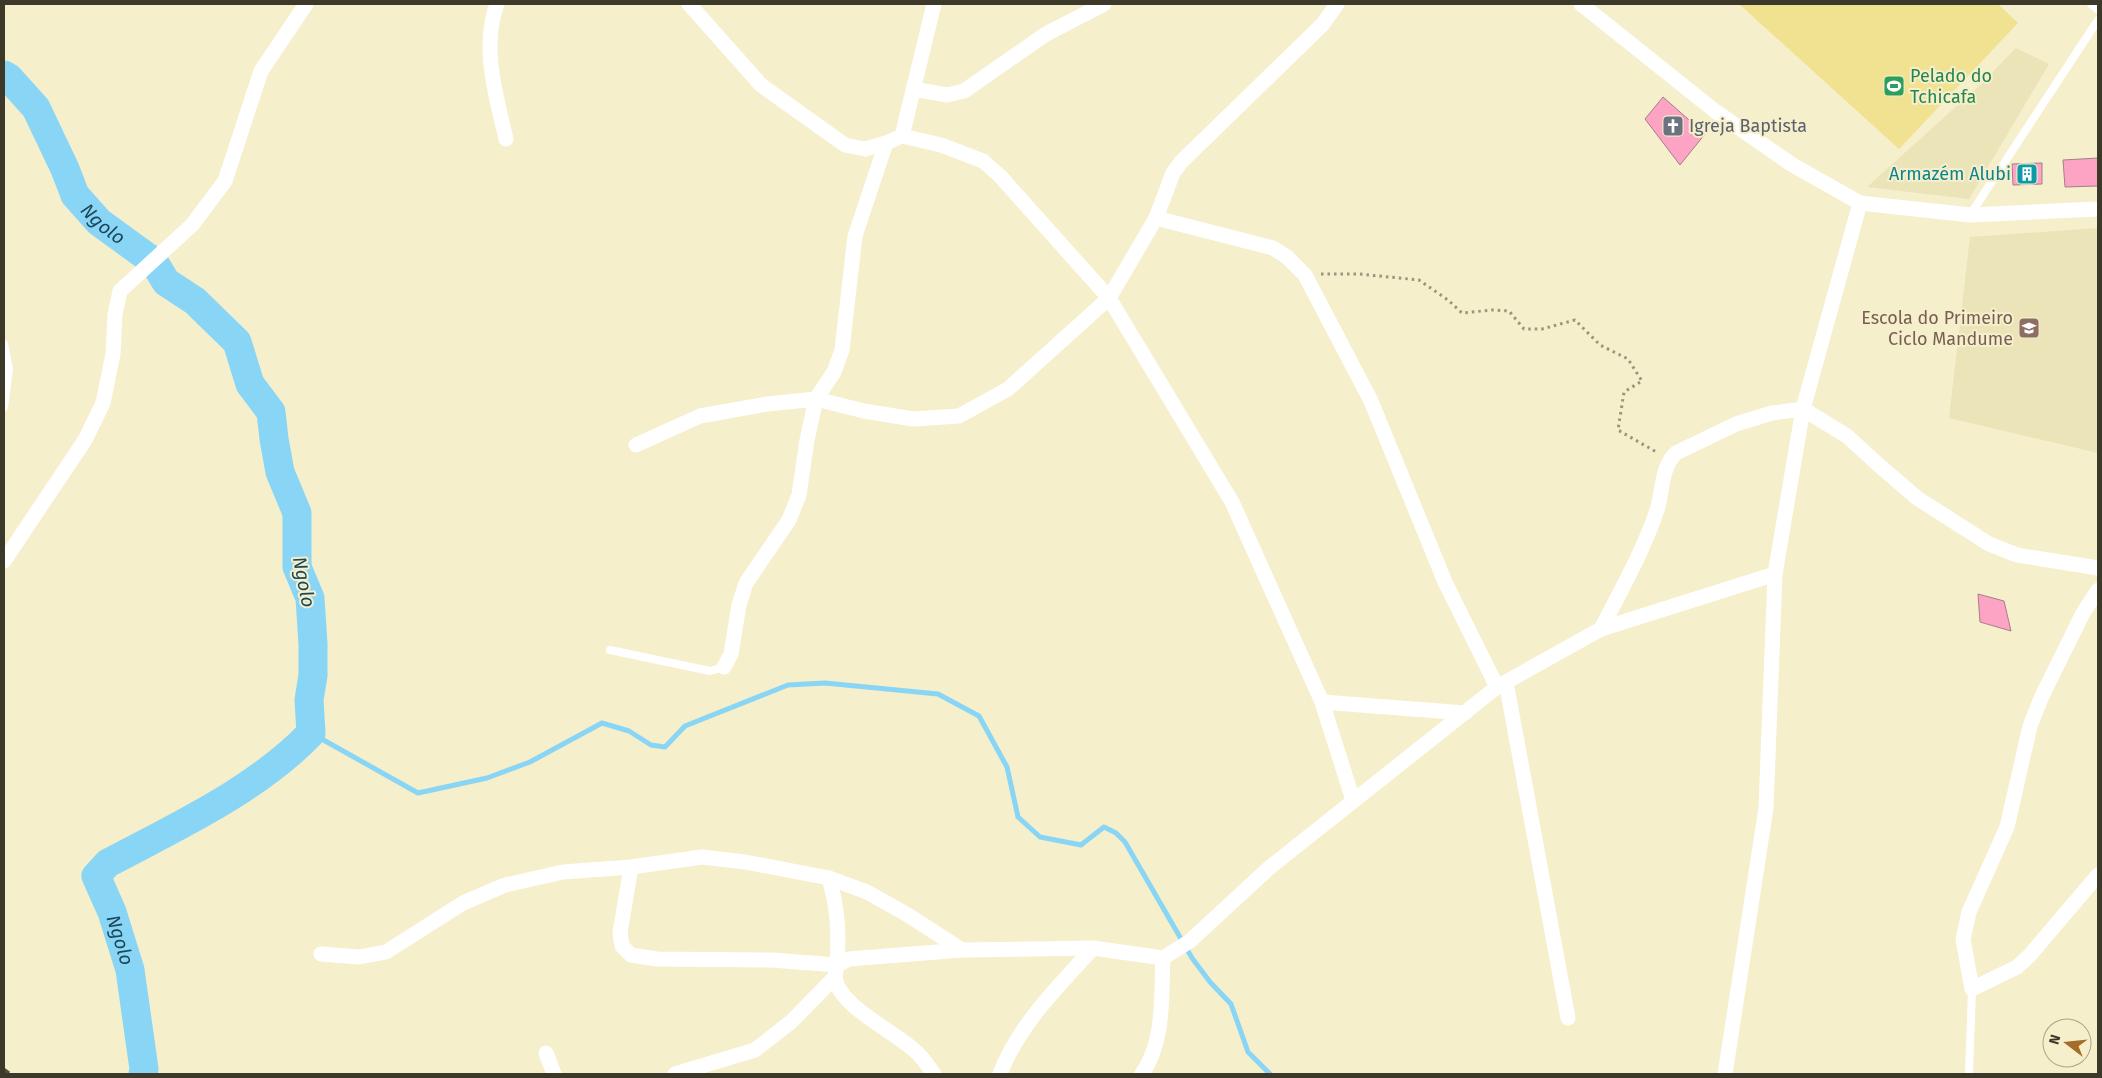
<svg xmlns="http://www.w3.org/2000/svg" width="2102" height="1078" font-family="'Fira Sans',sans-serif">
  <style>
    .built { fill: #ebe4b9 }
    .green { fill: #f0e291 }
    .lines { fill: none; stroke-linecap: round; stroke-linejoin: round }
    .stream { stroke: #89d5f6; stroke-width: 5 }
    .river { stroke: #89d5f6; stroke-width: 29 }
    .building { fill: #fda4c4; stroke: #a37f8b }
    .path { stroke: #9a957c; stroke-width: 3; stroke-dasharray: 2.5 4; stroke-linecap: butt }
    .lane { stroke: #fff; stroke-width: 8 }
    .street { stroke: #fff; stroke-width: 15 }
    .rail { stroke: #514d3d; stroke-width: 4; stroke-dasharray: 6 6; stroke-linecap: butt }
    .labels { text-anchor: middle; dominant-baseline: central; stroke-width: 4; stroke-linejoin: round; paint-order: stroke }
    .leisure-label { font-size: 18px; fill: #27864d; stroke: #f5efcb; text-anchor: start }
    .worship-label { font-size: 18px; fill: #5b616d; stroke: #f5efcb; text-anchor: start }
    .culture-label { font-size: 18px; fill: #0d838f; stroke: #f5efcb; text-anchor: end }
    .education-label { font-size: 18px; fill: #785e54; stroke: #f5efcb; text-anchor: end }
    .water-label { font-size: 19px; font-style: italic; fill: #1a4657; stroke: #f5efcb }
  </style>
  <rect width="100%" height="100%" fill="#f5efcb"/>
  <g class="built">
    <polygon points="2016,48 2049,64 1969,199 1867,187 1980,85"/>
    <polygon points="2098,228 2098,453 1949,418 1970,237"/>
  </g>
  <polygon class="green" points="1739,4 1998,4 2018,23 1899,149"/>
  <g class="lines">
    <polyline class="stream" points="311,733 418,793 487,778 530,762 602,723 629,731 651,745 665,747 685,726 788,685 825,683 938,694 979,716 1007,767 1018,817 1040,837 1081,845 1104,827 1116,833 1125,842 1192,958 1210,982 1231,1004 1248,1052 1270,1074"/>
    <path class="river" id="s1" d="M4,75L9,78L36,108L65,169L75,195L99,222L154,262L166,282L195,301L237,342L250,384L271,412L274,439L280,472L297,513V567L310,598L313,644V675L309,700L311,733C258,789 176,827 108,863L96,876L112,912L130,970L144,1069L143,1074"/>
  </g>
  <g class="building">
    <polygon points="1663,97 1705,134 1680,165 1645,119"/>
    <polygon points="2098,158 2098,186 2065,187 2063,160"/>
    <polygon points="2042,163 2042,184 2013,185 2012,164"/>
    <polygon points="1978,594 2004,601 2011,631 1980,622"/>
  </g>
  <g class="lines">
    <polyline class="path" points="1321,274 1359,274 1419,280 1448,300 1462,313 1492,310 1509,311 1524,329 1542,329 1575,320 1600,345 1628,359 1642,381 1624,392 1618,430 1658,453"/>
    <g class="lane">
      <polyline points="2091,4 2098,10"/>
      <polyline points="1970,215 2098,20"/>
      <polyline points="4,344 9,369 4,407"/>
      <polyline points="610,650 710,671 724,667"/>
      <polyline points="1969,1074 1972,989"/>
    </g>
    <g class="street">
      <path d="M497,4C481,48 496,95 506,139"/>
      <polyline points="689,4 761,85 845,145 865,149 886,143 902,136 941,145 983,161 1000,176 1109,298 1232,502 1322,702 1353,800"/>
      <polyline points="1581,4 1715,111 1791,164 1860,203 1970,215 2098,209"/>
      <polyline points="913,89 947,95 964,91 1046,34 1104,4"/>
      <polyline points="902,136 934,4"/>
      <polyline points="1156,218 1173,173 1181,162 1323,24 1337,4"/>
      <polyline points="636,445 700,416 767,404 816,399 864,411 913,419 959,416 1008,389 1109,298 1156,218 1273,248 1287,257 1305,275 1371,401 1445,582 1497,687"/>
      <polyline points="4,561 85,440 103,403 113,354 115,314 120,291 192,225 225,181 261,71 306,4"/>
      <polyline points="2098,590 2083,613 2042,696 2030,726 2007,827 1969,912 1963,939 1972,989 2017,967 2030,955 2098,875"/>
      <path d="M1601,629C1621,590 1643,552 1657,510C1663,491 1661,467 1676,453L1736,424L1772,413L1803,409L1847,436L1881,467L1917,498L1989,544L2017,555L2098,568"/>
      <polyline points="724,667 731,654 739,605 746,583 789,520 799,495 807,440 816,399 834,372 842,350 855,236 886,143"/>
      <polyline points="1506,682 1568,1018"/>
      <polyline points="1322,702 1465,713"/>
      <path d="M631,867L620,933L622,946L631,955L657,959L772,960L837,965C839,932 838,910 829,878"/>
      <polyline points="321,954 359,957 386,952 463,903 505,885 563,872 631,867 702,857 745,862 829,878 867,892 908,915 962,950"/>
      <polyline points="546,1053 554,1074"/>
      <polyline points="675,1074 755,1050 792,1021 835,977"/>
      <path d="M934,1074C928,1066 922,1056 914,1050C894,1031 838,1006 835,977C835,973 837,968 837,965L849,959L962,950L1093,948L1163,958L1190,941L1269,868L1497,687L1601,629L1775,574"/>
      <path d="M1000,1074C1019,1024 1058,987 1093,948"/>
      <path d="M1142,1074C1165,1040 1161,998 1163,958"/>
      <polyline points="1725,1074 1766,808 1775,574 1803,409 1860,203"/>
    </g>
    <polyline class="rail" points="4,1070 10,1074"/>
  </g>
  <defs>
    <g id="stadium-square" transform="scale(1.125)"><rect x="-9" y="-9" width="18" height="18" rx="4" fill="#2e9e5b" stroke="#f5efcb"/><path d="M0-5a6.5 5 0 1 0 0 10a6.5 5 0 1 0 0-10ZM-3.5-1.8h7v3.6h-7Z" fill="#fff"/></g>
    <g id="church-square" transform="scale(1.125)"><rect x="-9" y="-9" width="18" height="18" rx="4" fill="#6b7280" stroke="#f5efcb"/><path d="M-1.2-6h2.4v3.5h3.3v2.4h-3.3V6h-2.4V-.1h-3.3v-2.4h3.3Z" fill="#fff"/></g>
    <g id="building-square" transform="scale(1.125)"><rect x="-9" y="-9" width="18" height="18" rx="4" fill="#0f9aa8" stroke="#f5efcb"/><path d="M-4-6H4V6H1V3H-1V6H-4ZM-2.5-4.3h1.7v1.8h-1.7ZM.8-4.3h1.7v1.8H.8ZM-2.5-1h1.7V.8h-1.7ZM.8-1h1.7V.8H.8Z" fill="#fff"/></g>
    <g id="school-square" transform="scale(1.125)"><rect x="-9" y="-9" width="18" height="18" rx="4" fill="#8d6e63" stroke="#f5efcb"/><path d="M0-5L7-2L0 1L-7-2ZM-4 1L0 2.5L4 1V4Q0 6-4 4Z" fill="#fff"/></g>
  </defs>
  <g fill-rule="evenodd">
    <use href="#stadium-square" x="1894" y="86"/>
    <use href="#church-square" x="1673" y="126"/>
    <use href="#building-square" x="2027" y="174"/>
    <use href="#school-square" x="2029" y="328"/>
  </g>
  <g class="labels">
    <g class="leisure-label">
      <text x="1910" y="76">Pelado do<tspan x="1910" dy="21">Tchicafa</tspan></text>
    </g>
    <g class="worship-label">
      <text x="1689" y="126">Igreja Baptista</text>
    </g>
    <g class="culture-label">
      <text x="2011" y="174">Armazém Alubi</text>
    </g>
    <g class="education-label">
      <text x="2013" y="318">Escola do Primeiro<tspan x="2013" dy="21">Ciclo Mandume</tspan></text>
    </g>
    <g class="water-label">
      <text stroke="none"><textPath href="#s1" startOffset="182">Ngolo</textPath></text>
      <text transform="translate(304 582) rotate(79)">Ngolo</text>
      <text stroke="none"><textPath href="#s1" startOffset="1098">Ngolo</textPath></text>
    </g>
  </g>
  <rect width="2102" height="1078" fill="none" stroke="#3c392b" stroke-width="10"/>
  <g transform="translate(2067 1043) rotate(286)"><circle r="24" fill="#f5efcb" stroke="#aba68b"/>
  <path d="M0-4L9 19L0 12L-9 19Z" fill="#a46d28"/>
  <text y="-8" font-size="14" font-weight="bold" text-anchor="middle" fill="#3c392b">N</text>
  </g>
</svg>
